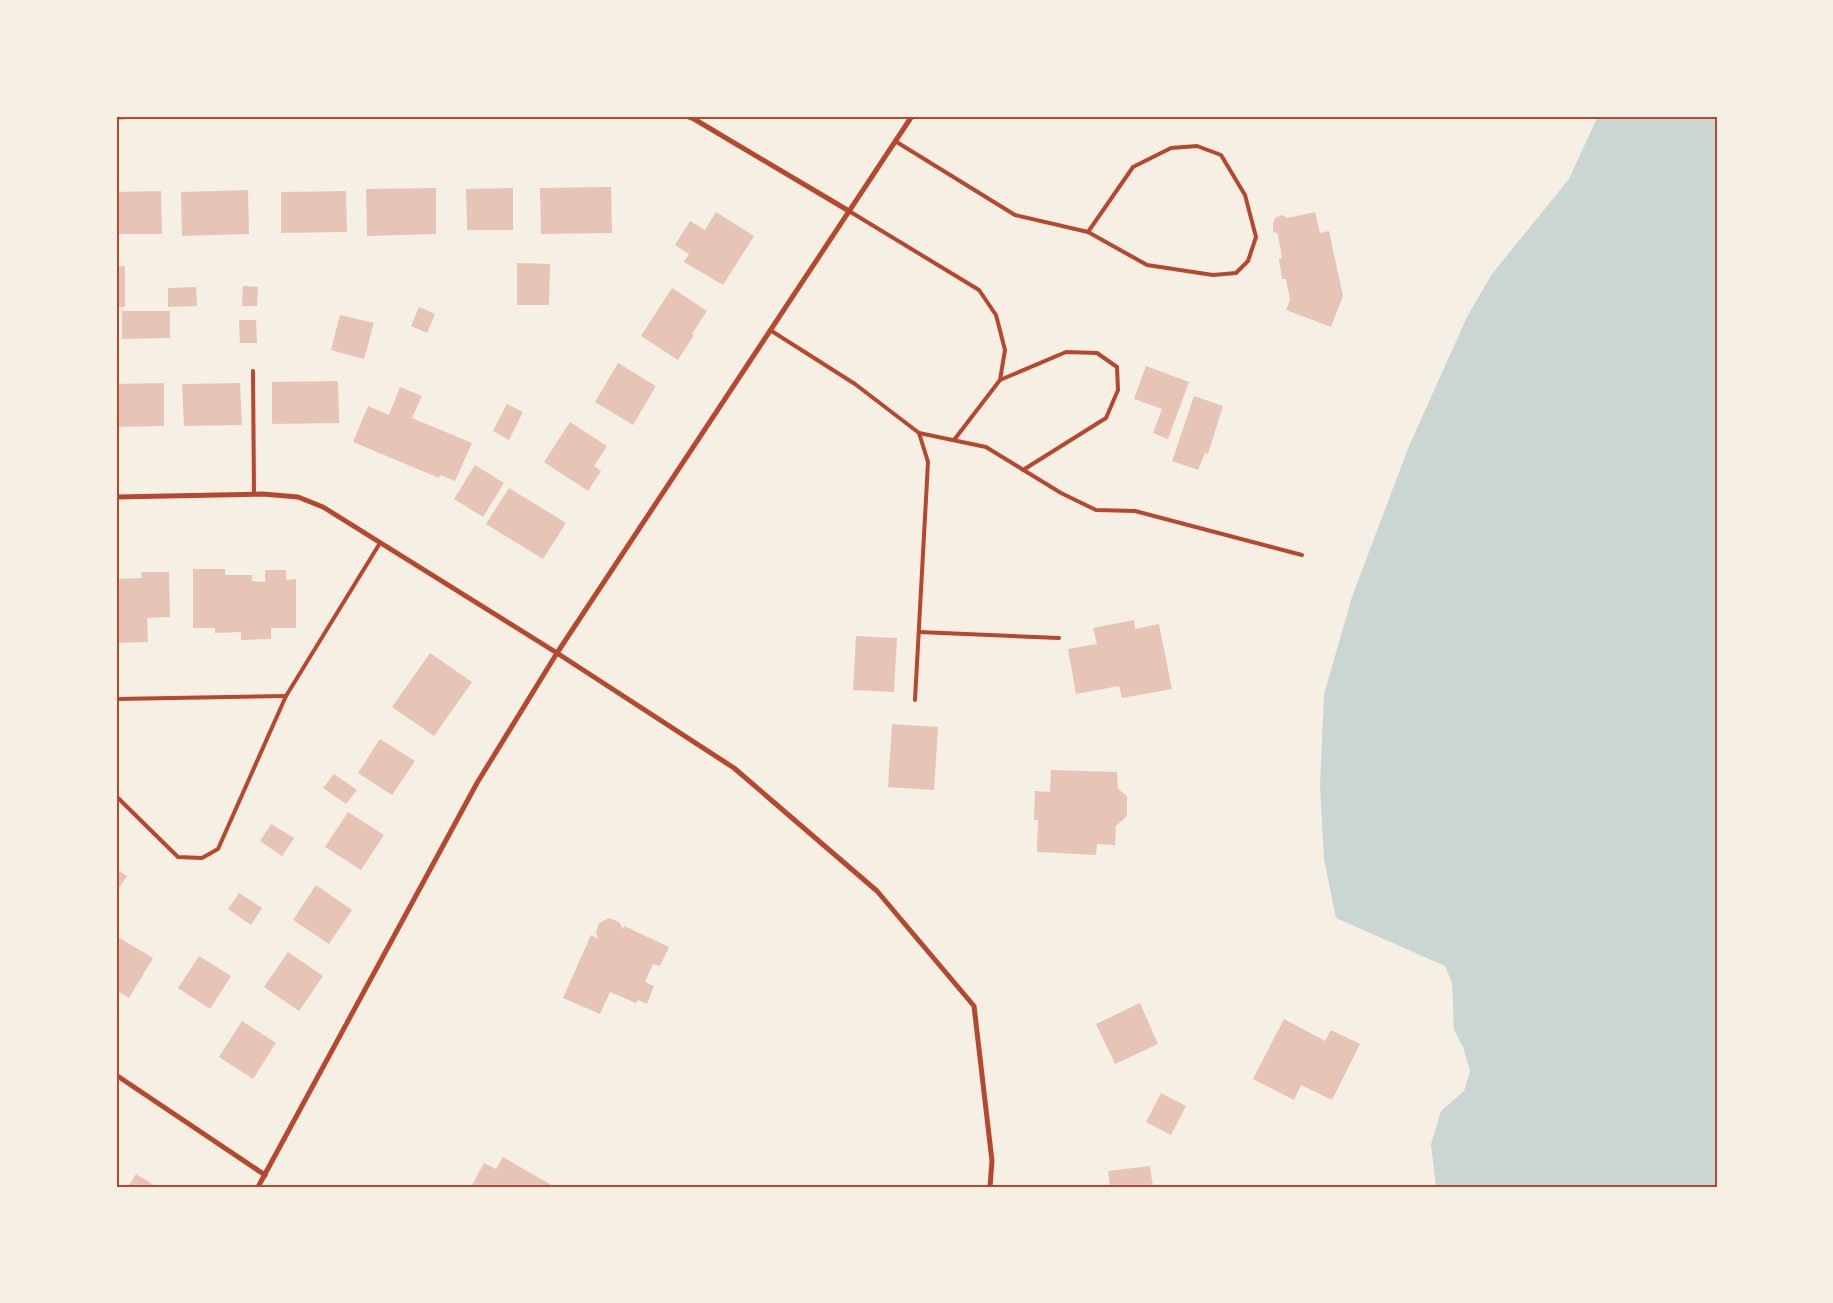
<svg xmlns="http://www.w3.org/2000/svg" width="1833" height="1303" font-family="'IBM Plex Serif',serif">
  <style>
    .water { fill: #c9d6d2 }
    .building { fill: #e6c5b7 }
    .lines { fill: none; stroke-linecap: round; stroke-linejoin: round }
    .service { stroke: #b5482f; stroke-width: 4 }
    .minor { stroke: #b5482f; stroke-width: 5 }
    .neatline { fill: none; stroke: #b5482f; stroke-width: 2 }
  </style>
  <rect width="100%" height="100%" fill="#f6efe4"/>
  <polygon class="water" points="1598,116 1717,116 1717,1187 1436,1187 1431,1144 1441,1111 1464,1091 1470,1071 1463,1047 1454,1030 1452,983 1445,966 1336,918 1324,859 1320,786 1324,694 1352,597 1409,446 1468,315 1492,274 1569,179"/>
  <g class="building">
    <polygon points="611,187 612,233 541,234 540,188"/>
    <polygon points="436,188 436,234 367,236 366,189"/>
    <polygon points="513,188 513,230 467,230 466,189"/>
    <polygon points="248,190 249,234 182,236 181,192"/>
    <polygon points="161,191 162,234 116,234 116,192"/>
    <polygon points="346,191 347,232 281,233 281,192"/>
    <polygon points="716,212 754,236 723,285 684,262 689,254 675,245 690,221 705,230"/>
    <polygon points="1315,212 1320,233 1329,231 1343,296 1331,327 1286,310 1290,300 1286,279 1282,279 1279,259 1282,258 1278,234 1273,231 1273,224 1275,218 1282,215 1287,218"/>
    <polygon points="517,263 550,264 549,305 517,305"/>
    <rect x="116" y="266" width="9" height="41"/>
    <polygon points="243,286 258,287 257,306 242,306"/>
    <polygon points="196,287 197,306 168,307 168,288"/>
    <polygon points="672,288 707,311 692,334 694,335 678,360 641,336"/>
    <polygon points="419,307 435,314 427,333 411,326"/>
    <polygon points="122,311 170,311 170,338 122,339"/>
    <polygon points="340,315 374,323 364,359 331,350"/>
    <polygon points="239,320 256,320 257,343 240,343"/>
    <polygon points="618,363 656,386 633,425 595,402"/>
    <polygon points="1146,366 1189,382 1168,439 1153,433 1162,409 1134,399"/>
    <polygon points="338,381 339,423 272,424 272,382"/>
    <polygon points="164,383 164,426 116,427 116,384"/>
    <polygon points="240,383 242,425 184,426 182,384"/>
    <polygon points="400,387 422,396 412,418 472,443 455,481 440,475 439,478 353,442 368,406 389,415"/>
    <polygon points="1194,396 1223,406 1208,454 1205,453 1198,470 1172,461"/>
    <polygon points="507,404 523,412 509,440 493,431"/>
    <polygon points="570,422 607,446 594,466 601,471 588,491 544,462"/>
    <polygon points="475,465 504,483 483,517 454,499"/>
    <polygon points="509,488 566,523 543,559 486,524"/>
    <polygon points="193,569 225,569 225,575 252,575 252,581 265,582 265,570 286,570 286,580 296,579 296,628 271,628 271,639 241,640 241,632 215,633 215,628 193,628"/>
    <polygon points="141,572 169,572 170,617 147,618 148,642 116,643 116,579 142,578"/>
    <polygon points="1134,620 1135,629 1159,624 1172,689 1122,698 1119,686 1076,694 1068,649 1097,644 1093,628"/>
    <polygon points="856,636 897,638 894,692 853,690"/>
    <polygon points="430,653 472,682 434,736 392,707"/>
    <polygon points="892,724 938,727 934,790 888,787"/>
    <polygon points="380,739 415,761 392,795 358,773"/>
    <polygon points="1051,770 1117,772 1118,789 1127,796 1127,816 1116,826 1115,845 1097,844 1096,855 1037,852 1038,820 1034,820 1035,791 1050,792"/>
    <polygon points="334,774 357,790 346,804 323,788"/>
    <polygon points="348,812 384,835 361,870 325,847"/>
    <polygon points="271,824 294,838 282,856 260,841"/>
    <polygon points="116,869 127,876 116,892"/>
    <polygon points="316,885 352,910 329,944 293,920"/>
    <polygon points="239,893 262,908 251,925 228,909"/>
    <polygon points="609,918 619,922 623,929 624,926 669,947 660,966 653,964 645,982 654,986 647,1004 638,1000 636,1003 610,992 600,1014 563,998 591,935 598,939 596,933 599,923"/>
    <polygon points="116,936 153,958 129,998 116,990"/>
    <polygon points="288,952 323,976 299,1011 264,987"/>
    <polygon points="199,956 231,976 210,1009 178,988"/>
    <polygon points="1140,1003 1158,1044 1115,1064 1096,1024"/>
    <polygon points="1284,1019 1325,1041 1331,1030 1360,1044 1332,1100 1301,1085 1294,1100 1253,1079"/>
    <polygon points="242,1021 276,1043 253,1079 219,1057"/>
    <polygon points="1161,1093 1186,1106 1171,1135 1146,1122"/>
    <polygon points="503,1157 555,1187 471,1187 484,1163 496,1169"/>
    <polygon points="1150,1166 1153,1187 1110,1187 1108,1171"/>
    <polygon points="136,1174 157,1187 128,1187"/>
  </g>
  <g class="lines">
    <g class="service">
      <polyline points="895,141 1015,215 1088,232 1147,265 1213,275 1236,273 1248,261 1256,237 1245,195 1221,155 1197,146 1171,148 1133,167 1088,232"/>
      <polyline points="849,211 979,290 996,315 1005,350 1000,380"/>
      <polyline points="770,330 855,384 919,433 928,462 915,700"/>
      <polyline points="253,371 254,494"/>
      <polyline points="919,433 986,447 1061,493 1096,510 1135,511 1302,555"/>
      <polyline points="954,440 1000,380 1066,352 1097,353 1117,367 1118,390 1106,418 1023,470"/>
      <polyline points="919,632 1059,638"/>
      <polyline points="116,699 286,696"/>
      <polyline points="116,796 178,857 202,858 218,849 286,696 380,543"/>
    </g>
    <g class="minor">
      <polyline points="686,116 694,119 849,211"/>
      <polyline points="116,117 142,116"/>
      <polyline points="116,497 263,494 298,497 323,507 557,653 734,768 877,891 974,1006 992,1161 990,1187"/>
      <polyline points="116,1075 265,1175"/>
      <polyline points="258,1187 477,783 557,653 912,116"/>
    </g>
  </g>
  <rect width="1833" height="1303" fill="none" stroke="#f6efe4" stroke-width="235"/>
  <rect x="118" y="118" width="1598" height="1068" class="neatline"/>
</svg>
